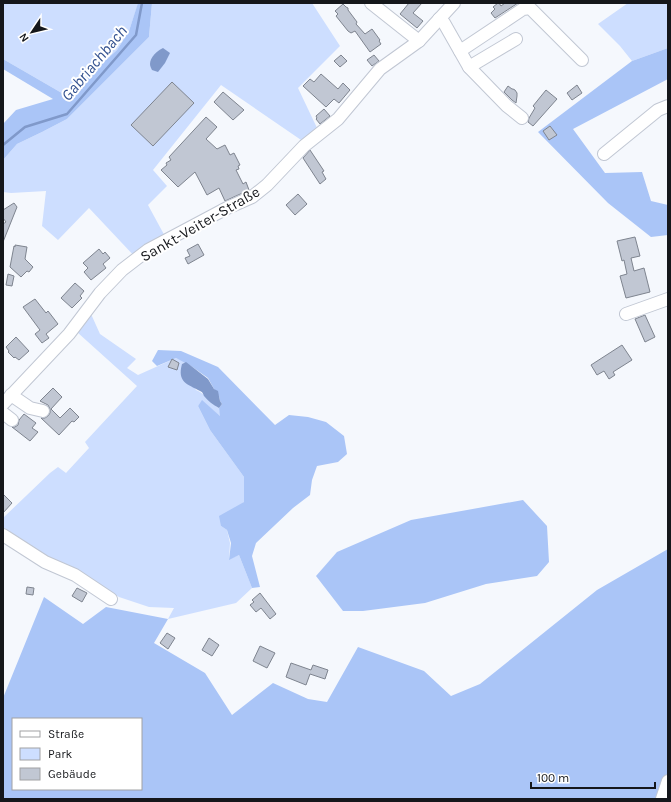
<svg xmlns="http://www.w3.org/2000/svg" width="671" height="802" viewBox="0 0 671 802" font-family="Karla,sans-serif">
	<style>
		.green { fill: #cddeff }
		.forest { fill: #aac5f7; fill-rule: evenodd }
		.water { fill: #8099ca }
		.lines { fill: none; stroke-linecap: round; stroke-linejoin: round }
		.stream { stroke: #8099ca; stroke-width: 2.5 }
		.building { fill: #c1c7d3; stroke: #7e848f }
		.minor-casing { stroke: #c1c7d3; stroke-width: 14 }
		.minor { stroke: #fff; stroke-width: 12 }
		.labels { text-anchor: middle; dominant-baseline: central; stroke-width: 4; stroke-linejoin: round; paint-order: stroke }
		.street-label { font-size: 15px; fill: #15171b; stroke: #fff }
		.water-label { font-size: 16px; font-style: italic; fill: #345290; stroke: #fff }
	</style>
	<rect width="100%" height="100%" fill="#f5f8fd"/>
	<g class="green">
		<polygon points="3,3 138,3 138,4 129,31 117,50 67,96 3,59"/>
		<polygon points="152,3 312,3 340,46 298,88 318,130 304,142 221,85 153,170 167,186 148,205 167,240 137,259 89,208 58,240 42,226 46,191 11,193 3,192 3,160 17,144 42,132 67,119 149,37"/>
		<polygon points="628,3 668,3 668,48 632,61 620,46 598,24"/>
		<path d="M91,314L100,334L136,359L127,368L138,375L176,358L186,362L182,364L196,390C205,393 210,403 219,408L221,417L202,401L198,406L210,430L244,477V502L221,526L227,530L230,543L229,559L239,555L252,588L236,603L168,619L174,608L149,607L119,597L87,576L47,556L3,527V518L50,473L58,467L66,473L89,448L85,442L137,386L77,332Z"/>
	</g>
	<g class="forest">
		<polygon points="138,3 152,3 149,37 67,119 42,132 17,144 3,160 3,124 16,110 53,99 3,69 3,59 67,96 117,50 129,31"/>
		<polygon points="668,48 668,79 573,129 605,173 642,172 651,201 668,205 668,235 651,237 608,203 538,132 632,61"/>
		<polygon points="158,350 181,351 218,367 275,425 289,415 308,417 326,422 344,436 347,454 338,462 317,466 312,480 310,495 293,508 256,543 252,556 260,587 252,588 239,555 229,560 231,543 227,530 221,526 219,516 244,502 244,477 210,430 198,406 202,400 220,416 219,408 222,404 220,401 219,396 214,389 208,378 191,366 176,358 157,366 152,361"/>
		<polygon points="523,500 547,526 549,562 537,576 486,584 425,603 363,611 343,611 316,576 337,552 411,520"/>
		<path d="M668,549V799H3V698L44,597L83,624L106,607L168,619L154,643L205,673L232,715L273,683L308,699L327,702L358,647L424,671L451,696L480,684L597,590ZM13,719H141V789H13Z"/>
	</g>
	<g class="water">
		<path d="M163,48L170,53L165,63L158,72L152,70C151,68 150,66 150,64C150,57 157,51 163,48Z"/>
		<path d="M186,362L208,379L214,389L218,391L220,401L222,404L219,408C213,405 208,401 204,396C203,394 203,392 200,391C187,384 177,382 182,364Z"/>
	</g>
	<g class="lines">
		<polyline class="stream" points="3,145 25,127 67,114 136,35 142,3"/>
	</g>
	<g class="building">
		<polygon points="409,3 422,3 413,13 423,21 417,28 400,14"/>
		<polygon points="498,3 499,3 501,6 505,3 518,3 495,18 491,13 495,9 493,7"/>
		<polygon points="343,4 346,7 348,8 348,10 357,22 356,24 365,34 372,29 380,40 379,41 381,44 370,52 355,31 351,33 348,31 336,16 338,14 335,11"/>
		<polygon points="341,55 347,61 340,67 334,61"/>
		<polygon points="374,55 379,61 372,66 367,60"/>
		<polygon points="321,74 338,89 343,83 350,90 339,103 334,99 326,107 303,86 310,79 314,82"/>
		<polygon points="172,82 194,103 153,146 131,125"/>
		<polygon points="577,85 582,93 572,100 567,93"/>
		<polygon points="508,86 512,89 513,89 515,90 517,93 517,96 516,103 512,100 504,92"/>
		<polygon points="546,90 557,99 533,126 528,122 529,118 535,108 533,106"/>
		<polygon points="223,92 244,110 233,120 214,102"/>
		<polygon points="324,109 330,116 320,124 316,119 317,118 316,116"/>
		<polygon points="206,117 217,127 206,139 217,149 225,145 230,155 234,153 240,165 238,166 239,169 236,170 243,184 246,182 249,190 225,201 219,188 207,195 195,172 178,187 161,170 167,165 166,163 171,160 169,157"/>
		<polygon points="550,126 557,135 549,140 543,131"/>
		<polygon points="310,150 324,171 322,172 326,179 320,184 303,158"/>
		<polygon points="298,194 307,204 295,215 286,205"/>
		<polygon points="14,203 17,207 3,242 3,224 6,222 3,218 3,210"/>
		<polygon points="635,237 640,256 631,258 634,271 644,268 650,292 626,298 620,276 627,274 624,260 622,261 617,241"/>
		<polygon points="198,244 204,255 188,264 185,258 190,256 187,250"/>
		<polygon points="15,245 27,247 25,259 33,267 29,272 27,271 21,277 10,267 14,246 15,247"/>
		<polygon points="99,249 103,254 105,252 110,258 103,264 106,268 91,280 84,272 88,268 83,263"/>
		<polygon points="8,274 14,276 12,286 6,285"/>
		<polygon points="75,283 84,291 80,296 82,298 72,308 61,298"/>
		<polygon points="35,299 46,313 48,311 58,324 46,334 49,338 42,343 35,334 40,330 23,307"/>
		<polygon points="645,315 655,337 645,342 635,319"/>
		<polygon points="16,337 29,351 19,360 15,357 14,358 8,352 9,351 6,347"/>
		<polygon points="622,345 632,360 613,372 615,375 609,379 604,371 597,375 591,365"/>
		<polygon points="172,359 179,363 177,370 168,367"/>
		<polygon points="53,388 62,397 51,409 60,418 70,408 79,417 74,422 72,421 59,435 41,418 45,418 48,416 50,413 50,409 48,405 40,401"/>
		<polygon points="24,414 36,423 32,428 38,432 30,441 12,427 15,427 18,425 19,420"/>
		<polygon points="3,494 12,503 3,513"/>
		<polygon points="27,587 34,588 33,595 26,594"/>
		<polygon points="77,588 87,593 82,602 72,596"/>
		<polygon points="260,593 276,614 270,619 261,608 256,612 250,605 254,602 252,600"/>
		<polygon points="167,633 175,638 168,649 160,643"/>
		<polygon points="209,638 219,645 212,656 202,650"/>
		<polygon points="260,646 275,653 267,668 253,661"/>
		<polygon points="291,663 311,670 313,665 328,670 325,679 310,674 306,685 286,677"/>
	</g>
	<g class="lines">
		<defs>
			<g id="minor">
				<polyline points="371,3 419,41"/>
				<polyline points="439,19 444,23 469,67 507,106 522,118"/>
				<polyline points="460,51 523,9 530,8 582,60"/>
				<polyline points="469,67 516,39"/>
				<polyline points="604,154 658,110 668,106"/>
				<polyline points="626,314 668,299"/>
				<polyline points="11,395 30,408 43,411"/>
				<polyline points="3,404 69,334 100,293 122,270 148,250 227,208 252,197 267,185 304,146 338,119 380,69 419,41 454,3"/>
				<polyline points="3,413 12,420"/>
				<polyline points="3,535 45,562 75,575 111,599"/>
				<polyline points="662,799 668,781"/>
			</g>
		</defs>
		<use href="#minor" class="minor-casing"/>
		<use href="#minor" class="minor"/>
	</g>
	<g class="labels">
		<g class="street-label">
			<text transform="translate(200 224) rotate(-30)">Sankt-Veiter-Straße</text>
		</g>
		<g class="water-label">
			<text transform="translate(94 63) rotate(-50)">Gabriachbach</text>
		</g>
	</g>
	<rect width="671" height="802" fill="none" stroke="#15171b" stroke-width="8"/>
	<rect x="12" y="718" width="130" height="72" fill="#ffffff" stroke="#a1a2a4"/>
	<rect x="20" y="731" width="20" height="6" fill="#ffffff" stroke="#a1a2a4"/>
	<text x="48" y="738" font-size="12" fill="#15171b">Straße</text>
	<rect x="20" y="748" width="20" height="12" fill="#cddeff" stroke="#a1a2a4"/>
	<text x="48" y="758" font-size="12" fill="#15171b">Park</text>
	<rect x="20" y="768" width="20" height="12" fill="#c1c7d3" stroke="#a1a2a4"/>
	<text x="48" y="778" font-size="12" fill="#15171b">Gebäude</text>
	<g transform="translate(32 32) rotate(235)" stroke="#ffffff" stroke-width="3" paint-order="stroke">
	<path d="M0-3L7 15L0 10L-7 15Z" fill="#15171b"/>
	<text y="-6" font-size="11" font-weight="bold" text-anchor="middle" fill="#15171b">N</text>
	</g>
	<path d="M531 782v6h124v-6" fill="none" stroke="#15171b" stroke-width="2"/>
	<text x="537" y="782" font-size="12" fill="#15171b" stroke="#ffffff" stroke-width="3" paint-order="stroke">100 m</text>
</svg>
